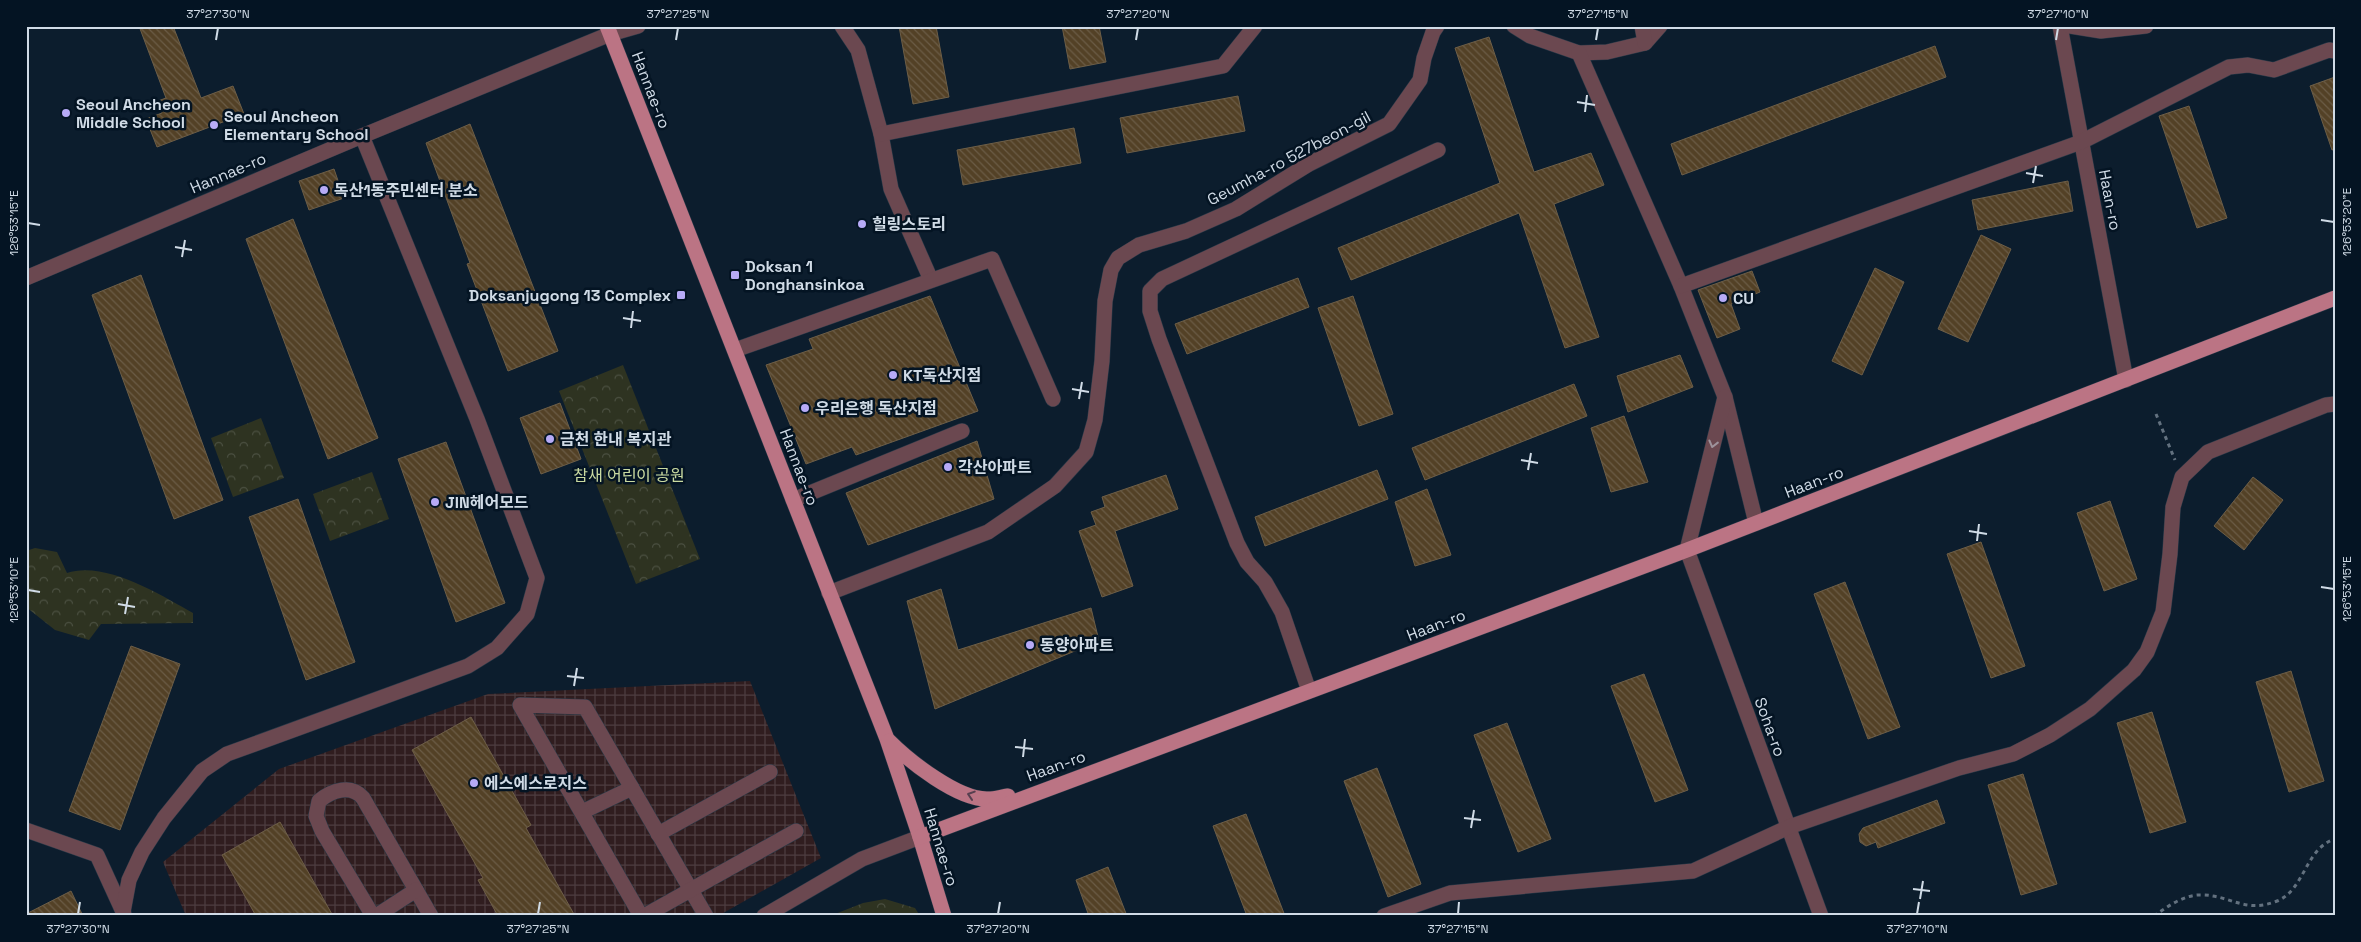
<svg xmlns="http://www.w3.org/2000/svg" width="2361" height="942" viewBox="0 0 2361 942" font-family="'Space Grotesk','Noto Sans KR',sans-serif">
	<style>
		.industrial { fill: url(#industrial-grid) }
		.forest { fill: url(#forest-crowns) }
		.building { fill: url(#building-back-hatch); stroke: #6d5e47 }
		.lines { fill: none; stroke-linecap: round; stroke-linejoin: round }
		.minor-casing { stroke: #273847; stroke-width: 16 }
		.major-casing { stroke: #273847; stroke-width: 16 }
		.path { stroke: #63717f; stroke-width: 3; stroke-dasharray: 4 4; stroke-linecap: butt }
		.minor { stroke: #6b4850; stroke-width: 15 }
		.major { stroke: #bb7484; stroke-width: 15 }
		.oneway { stroke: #9e929b }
		.oneway2 { stroke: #563f4f }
		.ticks { fill: none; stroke: #d0dbe6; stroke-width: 2 }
		.poi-dot { fill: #b7abf7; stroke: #041423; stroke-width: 2 }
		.labels { text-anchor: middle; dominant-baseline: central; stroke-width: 5; stroke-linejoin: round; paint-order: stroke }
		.street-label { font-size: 16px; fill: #d0dbe6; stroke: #041423 }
		.poi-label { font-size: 16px; font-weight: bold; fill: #d0dbe6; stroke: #041423; text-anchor: start }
		.park-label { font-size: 16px; fill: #cadaa1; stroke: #041423 }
		.neatline { fill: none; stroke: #d0dbe6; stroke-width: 2 }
		.ticks-label { font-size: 12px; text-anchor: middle; fill: #d0dbe6 }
	</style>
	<defs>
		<pattern id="industrial-grid" width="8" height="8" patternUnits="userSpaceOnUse" patternTransform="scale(1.25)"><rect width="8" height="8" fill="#301d1f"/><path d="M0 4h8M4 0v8" fill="none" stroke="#4d3d40"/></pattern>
		<pattern id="forest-crowns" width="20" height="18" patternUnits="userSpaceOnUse" patternTransform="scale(1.25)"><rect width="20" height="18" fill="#2e3321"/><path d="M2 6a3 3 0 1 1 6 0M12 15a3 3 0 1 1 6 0" fill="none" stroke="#4b5041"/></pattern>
		<pattern id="building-back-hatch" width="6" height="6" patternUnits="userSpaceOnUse" patternTransform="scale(1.25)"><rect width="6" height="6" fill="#534126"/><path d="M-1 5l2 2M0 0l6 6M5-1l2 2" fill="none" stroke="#6b5c46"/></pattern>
	</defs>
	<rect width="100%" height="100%" fill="#0c1d2d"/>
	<polygon class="industrial" points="750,681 821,858 718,916 186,916 163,862 279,769 488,694"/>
	<g class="forest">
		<polygon points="623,365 700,559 636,584 559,391"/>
		<polygon points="261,418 284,478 233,497 211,438"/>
		<polygon points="372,472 389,519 330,541 313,494"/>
		<path d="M35,548L57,552L67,573C105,560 161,595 193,613V623L101,624L89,640L55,630L26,607V551Z"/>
		<polygon points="885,899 915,908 920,916 830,916 863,903"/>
	</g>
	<g class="building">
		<polygon points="139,26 173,26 201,98 233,86 244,114 157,147 146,119 162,113 158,101 166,98"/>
		<polygon points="899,26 936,26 949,97 913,104"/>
		<polygon points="1062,26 1099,26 1106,62 1070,69"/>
		<polygon points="1489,37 1534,172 1591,153 1604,185 1554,204 1599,337 1565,348 1519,213 1351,280 1338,248 1500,183 1455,48"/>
		<polygon points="1935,46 1946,77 1682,175 1671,144"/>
		<polygon points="2335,77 2335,149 2332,150 2310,86"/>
		<polygon points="1238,96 1245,131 1127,153 1120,118"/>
		<polygon points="2189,106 2227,218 2197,228 2159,116"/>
		<polygon points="470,124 558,351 508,371 467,264 470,263 426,143"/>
		<polygon points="1074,128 1081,163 963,185 957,150"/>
		<polygon points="334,169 344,198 309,210 299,181"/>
		<polygon points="2068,181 2073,211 1978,230 1972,200"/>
		<polygon points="293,219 378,438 328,459 246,239"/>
		<polygon points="1981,235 2011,249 1968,342 1938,329"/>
		<polygon points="1875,268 1904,282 1862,375 1832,361"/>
		<polygon points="1752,271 1760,292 1731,304 1740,329 1717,338 1698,290"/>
		<polygon points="141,275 223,500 174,519 92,295"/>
		<polygon points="1298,278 1309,307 1187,354 1175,324"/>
		<polygon points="930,296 978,411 856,455 852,447 806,464 766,365 813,349 809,339"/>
		<polygon points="1353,296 1393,414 1359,426 1318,308"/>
		<polygon points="1680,355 1693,387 1628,412 1617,376"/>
		<polygon points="1574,384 1587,416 1425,480 1412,448"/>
		<polygon points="560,403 581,459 541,474 520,418"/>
		<polygon points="1624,416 1648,482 1611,492 1591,428"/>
		<polygon points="977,441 994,499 868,545 846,493"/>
		<polygon points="446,442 505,603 456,622 398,459"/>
		<polygon points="1377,470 1388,499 1265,546 1255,517"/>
		<polygon points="1166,475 1178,509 1115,531 1133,586 1102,597 1079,531 1096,525 1091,512 1105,507 1102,497"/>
		<polygon points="2253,477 2283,500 2244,550 2214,526"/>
		<polygon points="1427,489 1451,555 1415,566 1395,502"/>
		<polygon points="298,499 355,662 306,680 249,517"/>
		<polygon points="2110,501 2137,579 2104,591 2077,513"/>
		<polygon points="1981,542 2025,666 1991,678 1947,554"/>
		<polygon points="1845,582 1900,727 1868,739 1814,594"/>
		<polygon points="941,589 958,650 1091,608 1099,641 935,709 907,601"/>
		<polygon points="131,646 180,664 120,830 69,811"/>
		<polygon points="2291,671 2324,781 2289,792 2256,682"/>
		<polygon points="1644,674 1688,790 1655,802 1611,686"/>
		<polygon points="2152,712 2186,822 2150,833 2117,723"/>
		<polygon points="471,717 531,825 526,828 575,916 498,916 478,880 483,878 412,750"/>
		<polygon points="1507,723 1551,839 1518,852 1474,735"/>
		<polygon points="1377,768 1421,884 1388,897 1344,781"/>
		<polygon points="2023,774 2057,884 2021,895 1988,785"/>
		<polygon points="1937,800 1945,823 1878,848 1876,842 1866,846 1860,842 1859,834 1863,828"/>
		<polygon points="1246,814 1285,916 1247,916 1213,826"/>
		<polygon points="280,822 333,916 256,916 222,855"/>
		<polygon points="1108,867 1127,916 1089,916 1076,880"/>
		<polygon points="71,891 83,916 26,916 26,914"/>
	</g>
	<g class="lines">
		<defs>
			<g id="minor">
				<polyline points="842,26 858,50 881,134 891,189 931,280"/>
				<polyline points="1514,26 1530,36 1579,53 1607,52 1645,43 1660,26"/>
				<polyline points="1642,26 1645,43"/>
				<polyline points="2060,26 2126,380"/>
				<polyline points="2070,26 2101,31 2146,26"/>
				<polyline points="1579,53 1681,286 1725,397 1756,523"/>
				<polyline points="881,134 1223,66 1255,26"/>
				<polyline points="26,278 362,136 610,34 638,26"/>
				<polyline points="1681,286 2081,142 2229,67 2248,65 2274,70 2329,50 2335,51"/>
				<polyline points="735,350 992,259 1053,399"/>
				<polyline points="1725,397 1687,550 1821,916"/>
				<polyline points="793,500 962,431"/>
				<polyline points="829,593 988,532 1055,486 1086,452 1095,420 1102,361 1105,301 1111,270 1118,258 1139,245 1186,231 1236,209 1309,164 1389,124 1420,80 1424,58 1433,32 1437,26"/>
				<polyline points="1309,691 1282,612 1265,582 1247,562 1237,543 1159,339 1150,311 1150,291 1162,279 1438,150"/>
				<polyline points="582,812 632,788"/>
				<polyline points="26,830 97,855 124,914"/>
				<polyline points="658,834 770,772"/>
				<polyline points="123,912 129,880 142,852 164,818 202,771 227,754 468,666 497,648 527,614 537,578 477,419 362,136"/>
				<path d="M373,916L322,831L316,816L319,801C332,790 351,784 363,798L431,916"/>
				<polyline points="376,916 416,890"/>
				<polyline points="641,916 520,705 585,707 706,916"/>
				<polyline points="644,916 796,831"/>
				<polyline points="764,916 862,859 920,837"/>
				<polyline points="1384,916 1450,893 1693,871 1789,827 1959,768 2013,754 2050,735 2090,709 2134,670 2147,652 2163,612 2170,554 2173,507 2182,477 2208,452 2326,405 2335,404"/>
			</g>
			<g id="major">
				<polyline points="607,26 887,739 920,837 944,916"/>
				<path d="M889,741C909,761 958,800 988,799C995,799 1001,797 1008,796"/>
				<polyline points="920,837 1687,550 2335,298"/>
			</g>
		</defs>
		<use href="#minor" class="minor-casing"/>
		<use href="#major" class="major-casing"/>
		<g class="path">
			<polyline points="2156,414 2175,460"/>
			<path d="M2154,916C2168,906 2185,894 2202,895C2230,895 2245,914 2277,901C2305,890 2305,848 2335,839"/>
		</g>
		<use href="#minor" class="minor"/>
		<use href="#major" class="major"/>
	</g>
	<defs><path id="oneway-chevron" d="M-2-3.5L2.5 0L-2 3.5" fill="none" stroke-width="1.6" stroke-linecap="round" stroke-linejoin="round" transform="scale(1.25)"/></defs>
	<use class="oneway" href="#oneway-chevron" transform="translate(1713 444) rotate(104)"/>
	<use class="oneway2" href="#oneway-chevron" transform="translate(971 795) rotate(-162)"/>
	<path class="ticks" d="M216,40L218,28M676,40L678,28M1136,40L1138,28M1596,40L1598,28M2056,40L2058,28M1577,102L1595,105M1585,112L1587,95M2026,173L2043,176M2033,183L2036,166M2321,220L2334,222M28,223L40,225M175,247L192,250M182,257L185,240M623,318L641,321M631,328L633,311M1072,389L1089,392M1079,399L1082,382M1521,460L1538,463M1528,470L1531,453M1969,531L1987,534M1977,541L1979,524M2321,587L2334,589M28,590L40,592M118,604L135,607M125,614L128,597M567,676L584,678M574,686L577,668M1015,747L1033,749M1023,757L1025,739M1464,818L1481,820M1471,828L1474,810M1913,889L1930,891M1920,899L1923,881M78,914L80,902M538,914L540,902M998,914L1000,902M1458,914L1459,902M1917,914L1919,902"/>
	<g class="poi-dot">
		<circle cx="66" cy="113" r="5"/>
		<circle cx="214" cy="125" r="5"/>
		<circle cx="324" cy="190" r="5"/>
		<circle cx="862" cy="224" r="5"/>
		<rect x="730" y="270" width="10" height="10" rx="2.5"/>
		<rect x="676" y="290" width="10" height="10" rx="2.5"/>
		<circle cx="1723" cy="298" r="5"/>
		<circle cx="893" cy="375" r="5"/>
		<circle cx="805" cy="408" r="5"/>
		<circle cx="550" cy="439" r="5"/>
		<circle cx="948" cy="467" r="5"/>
		<circle cx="435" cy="502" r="5"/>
		<circle cx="1030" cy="645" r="5"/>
		<circle cx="474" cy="783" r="5"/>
	</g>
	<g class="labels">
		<g class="street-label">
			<text transform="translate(651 90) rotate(69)">Hannae-ro</text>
			<text transform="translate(1289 158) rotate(-28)">Geumha-ro 527beon-gil</text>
			<text transform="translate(228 173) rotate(-23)">Hannae-ro</text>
			<text transform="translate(2110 200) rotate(79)">Haan-ro</text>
			<text transform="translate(799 467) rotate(69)">Hannae-ro</text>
			<text transform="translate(1814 482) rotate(-21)">Haan-ro</text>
			<text transform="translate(1436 625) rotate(-21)">Haan-ro</text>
			<text transform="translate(1770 727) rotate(70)">Soha-ro</text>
			<text transform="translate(1056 766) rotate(-20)">Haan-ro</text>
			<text transform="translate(941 847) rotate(73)">Hannae-ro</text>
		</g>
		<g class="poi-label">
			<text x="76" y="104">Seoul Ancheon<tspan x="76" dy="18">Middle School</tspan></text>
			<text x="224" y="116">Seoul Ancheon<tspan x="224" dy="18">Elementary School</tspan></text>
			<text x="334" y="190">독산1동주민센터 분소</text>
			<text x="872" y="224">힐링스토리</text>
			<text x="745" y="266">Doksan 1<tspan x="745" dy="18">Donghansinkoa</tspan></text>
			<text x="671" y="295" text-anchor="end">Doksanjugong 13 Complex</text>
			<text x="1733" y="298">CU</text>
			<text x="903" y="375">KT독산지점</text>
			<text x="815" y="408">우리은행 독산지점</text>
			<text x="560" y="439">금천 한내 복지관</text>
			<text x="958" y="467">각산아파트</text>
			<text x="445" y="502">JIN헤어모드</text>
			<text x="1040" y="645">동양아파트</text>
			<text x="484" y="783">에스에스로지스</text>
		</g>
		<g class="park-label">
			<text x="629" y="475">참새 어린이 공원</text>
		</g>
	</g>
	<rect width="2361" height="942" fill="none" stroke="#041423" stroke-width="55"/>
	<rect x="28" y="28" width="2306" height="886" class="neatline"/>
	<g class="ticks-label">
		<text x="218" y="18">37°27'30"N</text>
		<text x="678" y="18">37°27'25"N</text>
		<text x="1138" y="18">37°27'20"N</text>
		<text x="1598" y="18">37°27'15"N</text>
		<text x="2058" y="18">37°27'10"N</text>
		<text transform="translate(2347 222) rotate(-90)" y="4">126°53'20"E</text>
		<text transform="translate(14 223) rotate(-90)" y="4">126°53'15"E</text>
		<text transform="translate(2347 589) rotate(-90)" y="4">126°53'15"E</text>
		<text transform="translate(14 590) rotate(-90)" y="4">126°53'10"E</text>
		<text x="78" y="933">37°27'30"N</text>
		<text x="538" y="933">37°27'25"N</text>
		<text x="998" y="933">37°27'20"N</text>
		<text x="1458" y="933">37°27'15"N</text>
		<text x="1917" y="933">37°27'10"N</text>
	</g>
</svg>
